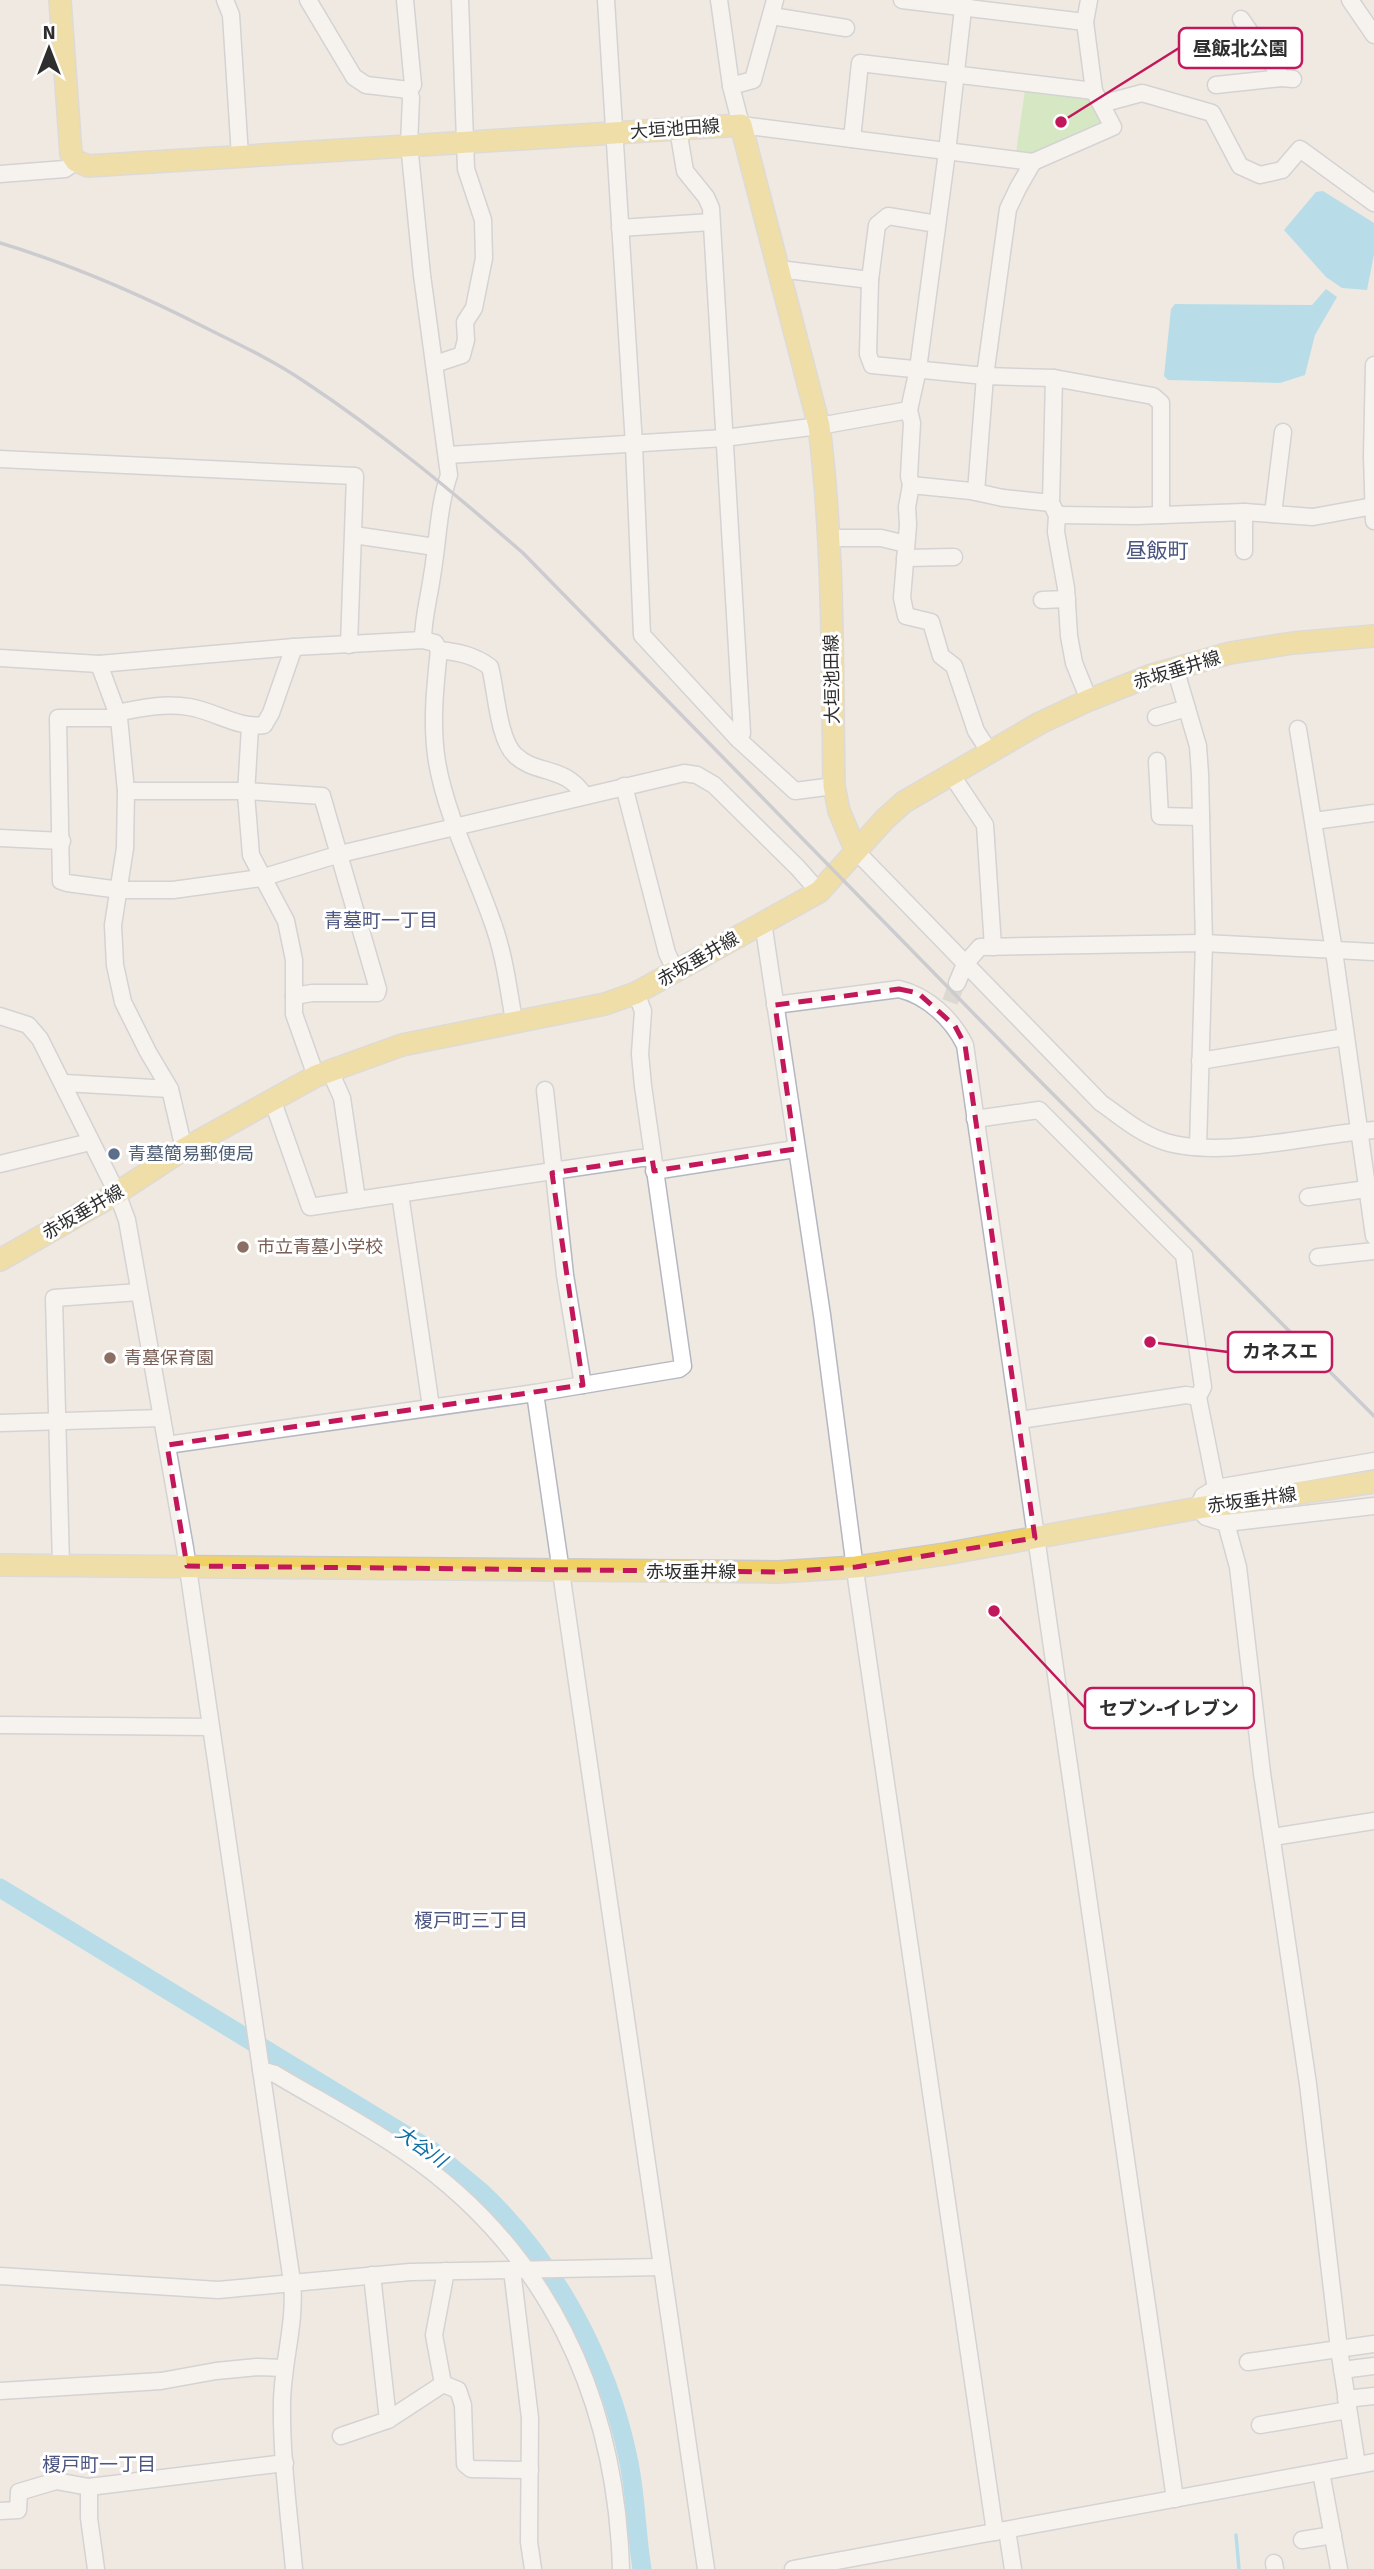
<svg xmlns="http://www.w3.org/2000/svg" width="1374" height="2569" viewBox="0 0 1374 2569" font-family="Signika,'Noto Sans JP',sans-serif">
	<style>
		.green { fill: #b6e59e }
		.water { fill: #75cff0 }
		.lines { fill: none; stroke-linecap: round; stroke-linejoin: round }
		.stream { stroke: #75cff0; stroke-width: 3.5 }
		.river { stroke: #75cff0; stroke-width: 19 }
		.minor-tunnel { stroke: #c8c4bd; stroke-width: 16; stroke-dasharray: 16 8; stroke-linecap: butt }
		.minor-casing { stroke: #b4b7c1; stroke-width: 19 }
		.major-casing { stroke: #c9c9c9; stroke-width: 24 }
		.minor { stroke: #fff; stroke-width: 16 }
		.major { stroke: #f2d163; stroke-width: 21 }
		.rail { stroke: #a3a6b8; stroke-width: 3.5 }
		.marked { fill: none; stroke: #c2185b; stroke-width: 5; stroke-dasharray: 14 9; stroke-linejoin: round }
		.service-dot { fill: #5c6f8a; stroke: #fff; stroke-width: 2.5 }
		.education-dot { fill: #8d6e63; stroke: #fff; stroke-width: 2.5 }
		.labels { text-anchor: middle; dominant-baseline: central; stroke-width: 6; stroke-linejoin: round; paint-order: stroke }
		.street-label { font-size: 18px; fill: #2e2e2e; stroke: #fff }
		.service-label { font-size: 18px; fill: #4e5e75; stroke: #fff; text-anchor: start }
		.education-label { font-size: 18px; fill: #785e54; stroke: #fff; text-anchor: start }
		.neighbourhood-label { font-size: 19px; fill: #4d5680; stroke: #fff }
		.water-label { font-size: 19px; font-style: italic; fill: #0d6fa3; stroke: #fff }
		.quarter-label { font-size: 21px; fill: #4d5680; stroke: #fff }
		.leader { fill: none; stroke: #c2185b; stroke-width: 2.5 }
		.callout-dot { fill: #c2185b; stroke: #fff; stroke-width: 2.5 }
		.callout { fill: #fff; stroke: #c2185b; stroke-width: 2.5 }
		.callout-label { font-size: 19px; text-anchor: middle; font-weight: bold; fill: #2e2e2e }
	</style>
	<rect width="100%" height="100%" fill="#efe9e1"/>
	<polygon class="green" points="1025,90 1090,98 1103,119 1102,124 1038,156 1016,153"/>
	<g class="water">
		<polygon points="1323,191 1374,223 1374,254 1367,290 1342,288 1326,277 1284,230 1316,192"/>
		<polygon points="1326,289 1337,297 1315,335 1305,375 1280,383 1168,380 1164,376 1171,309 1175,304 1312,305"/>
	</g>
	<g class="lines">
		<polyline class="stream" points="1236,2535 1239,2569"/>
		<path class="river" d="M0,1888L432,2151C448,2165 465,2178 481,2192C554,2260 608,2361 628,2458C636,2494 636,2532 642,2569"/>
		<polyline class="minor-tunnel" points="950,1002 957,983"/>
		<defs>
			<g id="minor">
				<polyline points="225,0 231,15 240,156"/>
				<polyline points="308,0 354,77 366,85 409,90"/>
				<path d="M405,0L413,85L409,90L411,98L409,144L422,275L449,475C438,508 438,542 432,576C429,598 423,618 423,640"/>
				<polyline points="606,0 634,445 642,635 738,739 795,791 834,786"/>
				<polyline points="719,0 731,86 741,125 1033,162 1113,127 1094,91 1085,22 1089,0"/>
				<polyline points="902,0 1085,22"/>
				<polyline points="964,0 947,152 918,369 909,410 912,423 909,476 911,485 907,507 908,525 902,598 906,616 931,622 941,656 954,666 976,731 989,751"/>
				<polyline points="1350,0 1374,35"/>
				<polyline points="772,16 846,28"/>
				<polyline points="1241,19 1282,78 1293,79"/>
				<polyline points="1216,85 1282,78"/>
				<polyline points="731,86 753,80 775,0"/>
				<polyline points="1101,104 1142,93 1212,113 1240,166 1260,175 1282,170 1300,149 1374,203"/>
				<polyline points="678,129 685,171 706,197 711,208 742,733 738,739"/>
				<polyline points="852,139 860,63 1094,91"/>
				<polyline points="0,174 65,169 76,161"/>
				<polyline points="937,224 888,216 877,225 870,280 868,354 872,365 985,376 1008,209 1018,188 1033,162"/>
				<polyline points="620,228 711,222"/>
				<polyline points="779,269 870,280"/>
				<polyline points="435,364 462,355 466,340 465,322 474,308 484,258 483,220 466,169 460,0"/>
				<polyline points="1374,365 1372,456 1374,521"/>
				<polyline points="448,455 724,438 819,426 909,410"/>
				<polyline points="0,459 355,476 349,645"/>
				<polyline points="911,485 971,491 1003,498 1051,503 1057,515 1056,532 1066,588 1069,636 1074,663 1089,700"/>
				<polyline points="976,492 985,376 1054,378 1153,396 1161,403 1161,515"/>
				<polyline points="1051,503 1054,378"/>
				<polyline points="1244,512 1244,551"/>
				<polyline points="1273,514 1283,432"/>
				<polyline points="1057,515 1136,516 1244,512 1313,517 1373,506"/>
				<polyline points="354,535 435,547"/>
				<polyline points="829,538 881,538 906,544"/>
				<polyline points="905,558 954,557"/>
				<polyline points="1042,600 1067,599"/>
				<path d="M439,650C435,687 431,725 437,762C446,815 473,867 491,918C504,952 508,986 514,1021"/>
				<path d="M0,658L99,664L294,647L423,640L435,643L439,650C458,652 474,655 490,667C496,689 498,739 515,755C535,775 565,765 584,795"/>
				<polyline points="99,664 119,718 126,791 125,848 113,925 115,965 123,1002 148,1052 170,1089 184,1149"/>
				<polyline points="1175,668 1198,746 1200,774 1204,943 1198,1147"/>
				<path d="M117,713C140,708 165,703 189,707C215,711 238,729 264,725L271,713L294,647"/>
				<polyline points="1156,717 1187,708"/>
				<polyline points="119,718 58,718 61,881 67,883 120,890 173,890 261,878 340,854 684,773 697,775 714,785 798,868 819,892"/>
				<polyline points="250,727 246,794 251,855 286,921 294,960 294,1014 316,1076"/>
				<polyline points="1298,729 1334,951 1374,1236"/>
				<polyline points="1157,761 1160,816 1201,817"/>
				<polyline points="951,774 985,825 993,947"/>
				<polyline points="624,786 667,953 676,972"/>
				<polyline points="126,791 246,791 322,796 378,989 377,993 312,993 294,996"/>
				<polyline points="1314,821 1374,813"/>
				<polyline points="0,838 62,841"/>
				<path d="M856,851L1101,1103C1120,1116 1138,1132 1160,1140C1215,1161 1314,1134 1374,1130"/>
				<polyline points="763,922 822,1315 857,1584 995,2532"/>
				<polyline points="957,983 965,964 980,947 1204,943 1374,952"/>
				<path d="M775,1005L899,989C928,996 952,1019 965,1045L1175,2499"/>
				<path d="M0,1016L28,1025L40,1039L117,1193L127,1220L185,1548L292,2282C296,2323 283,2360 282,2401C281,2457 289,2513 294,2569"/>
				<polyline points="1200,1061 1345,1037"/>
				<polyline points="330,1071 342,1098 357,1200 641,1158 652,1158"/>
				<polyline points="64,1083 170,1089"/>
				<polyline points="545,1090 565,1275 583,1385"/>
				<polyline points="272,1099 310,1207 357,1200"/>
				<polyline points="975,1119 1039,1110 1184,1255 1203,1387 1198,1397 1216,1488"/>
				<polyline points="0,1164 90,1142"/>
				<polyline points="654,1171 795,1149"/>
				<polyline points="400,1194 431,1407"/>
				<polyline points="1308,1197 1367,1189"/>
				<polyline points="1318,1257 1374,1251"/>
				<polyline points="535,1393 706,2569"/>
				<polyline points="1020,1420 1186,1395 1198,1397"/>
				<polyline points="0,1423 162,1418"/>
				<polyline points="167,1445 535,1393 679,1369 683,1366 643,1086 640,1054 643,1011 636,993"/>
				<polyline points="1374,1461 1216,1488 1203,1496 1198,1508 1206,1517 1226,1523 1374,1506"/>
				<polyline points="1226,1523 1238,1567 1262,1773 1308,2084 1339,2349 1357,2465"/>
				<polyline points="61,1565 54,1298 139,1292"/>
				<polyline points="0,1725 211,1727"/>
				<polyline points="1273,1837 1374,1821"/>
				<path d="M261,2070L275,2074C317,2099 361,2122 402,2150C547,2248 616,2397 621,2569"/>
				<polyline points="512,2270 530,2418 529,2542 533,2569"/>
				<polyline points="0,2276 218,2290 410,2272 661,2267"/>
				<polyline points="1248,2362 1374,2344"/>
				<polyline points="1342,2370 1374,2366"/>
				<polyline points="443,2384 458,2390 463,2405 465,2464 471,2469 530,2470"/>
				<polyline points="0,2391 161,2381 216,2371 257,2367 284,2368"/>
				<polyline points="1346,2399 1374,2396"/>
				<polyline points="388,2420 443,2384 434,2335 446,2271"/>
				<polyline points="1260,2425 1348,2410"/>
				<polyline points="341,2436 388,2420 372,2275"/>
				<polyline points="1321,2472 1339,2569"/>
				<polyline points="89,2487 89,2518 96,2569"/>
				<polyline points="0,2511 18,2510 19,2492 56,2481 89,2487 285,2463"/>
				<polyline points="1007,2530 1013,2569"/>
				<polyline points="1302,2540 1333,2535"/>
				<polyline points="1274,2563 1275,2569"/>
				<polyline points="793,2569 1374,2462"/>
			</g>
			<g id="major">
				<path d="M60,0L71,154L76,161L88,166L741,125L819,426C834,545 832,666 834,786L839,811L856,851"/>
				<polyline points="0,1260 117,1193 184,1149 316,1076 402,1045 605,1004 636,993 819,892 885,819 904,802 1040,723 1089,700 1152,675 1230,653 1293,643 1374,636"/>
				<polyline points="0,1565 778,1572 856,1567 945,1554 1198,1508 1374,1482"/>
			</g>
		</defs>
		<use href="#minor" class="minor-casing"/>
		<use href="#major" class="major-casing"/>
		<use href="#minor" class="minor"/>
		<use href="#major" class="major"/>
		<path class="rail" d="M0,243C70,264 137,293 202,326C236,343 273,360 305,382C382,433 453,492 523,553L1026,1067L1374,1416"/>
	</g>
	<path d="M0 0H1374V2569H0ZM899,989L918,993L955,1026L965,1045L1035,1538L856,1567L778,1572L187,1566L167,1445L583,1385L552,1173L652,1158L654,1171L795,1149L775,1005Z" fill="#efe9e1" fill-opacity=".55" fill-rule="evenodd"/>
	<path class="marked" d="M899,989L918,993L955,1026L965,1045L1035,1538L856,1567L778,1572L187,1566L167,1445L583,1385L552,1173L652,1158L654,1171L795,1149L775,1005Z"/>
	<circle class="service-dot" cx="114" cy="1154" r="7"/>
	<g class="education-dot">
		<circle cx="243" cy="1247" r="7"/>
		<circle cx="110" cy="1358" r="7"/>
	</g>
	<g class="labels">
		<g class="street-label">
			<text transform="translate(675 129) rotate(-4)">大垣池田線</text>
			<text transform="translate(1177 670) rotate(-17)">赤坂垂井線</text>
			<text transform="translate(832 679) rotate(-91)">大垣池田線</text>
			<text transform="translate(698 959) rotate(-30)">赤坂垂井線</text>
			<text transform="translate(83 1212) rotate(-30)">赤坂垂井線</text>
			<text transform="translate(1252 1500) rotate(-8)">赤坂垂井線</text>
			<text x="691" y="1572">赤坂垂井線</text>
		</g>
		<g class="service-label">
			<text x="128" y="1154">青墓簡易郵便局</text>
		</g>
		<g class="education-label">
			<text x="257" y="1247">市立青墓小学校</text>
			<text x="124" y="1358">青墓保育園</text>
		</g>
		<g class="neighbourhood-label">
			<text x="381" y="921">青墓町一丁目</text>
			<text x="471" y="1921">榎戸町三丁目</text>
			<text x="99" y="2465">榎戸町一丁目</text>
		</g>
		<g class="water-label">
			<text transform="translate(421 2147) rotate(35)">大谷川</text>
		</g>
		<g class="quarter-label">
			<text x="1157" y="551">昼飯町</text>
		</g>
	</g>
	<path class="leader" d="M1061 122L1179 48M1150 1342L1228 1352M994 1611L1085 1708"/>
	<g class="callout-dot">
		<circle cx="1061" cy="122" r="7"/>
		<circle cx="1150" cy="1342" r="7"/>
		<circle cx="994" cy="1611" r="7"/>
	</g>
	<g class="callout">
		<rect x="1179" y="28" width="123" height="40" rx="7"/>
		<rect x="1228" y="1332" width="104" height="40" rx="7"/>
		<rect x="1085" y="1688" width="169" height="40" rx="7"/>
	</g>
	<g class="callout-label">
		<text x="1240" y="55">昼飯北公園</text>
		<text x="1280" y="1358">カネスエ</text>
		<text x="1169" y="1715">セブン-イレブン</text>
	</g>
	<g transform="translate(49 49)" stroke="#ffffff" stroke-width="5" paint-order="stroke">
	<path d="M0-5L12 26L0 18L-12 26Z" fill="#2e2e2e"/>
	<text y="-10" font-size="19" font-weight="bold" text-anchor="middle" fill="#2e2e2e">N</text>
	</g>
</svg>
